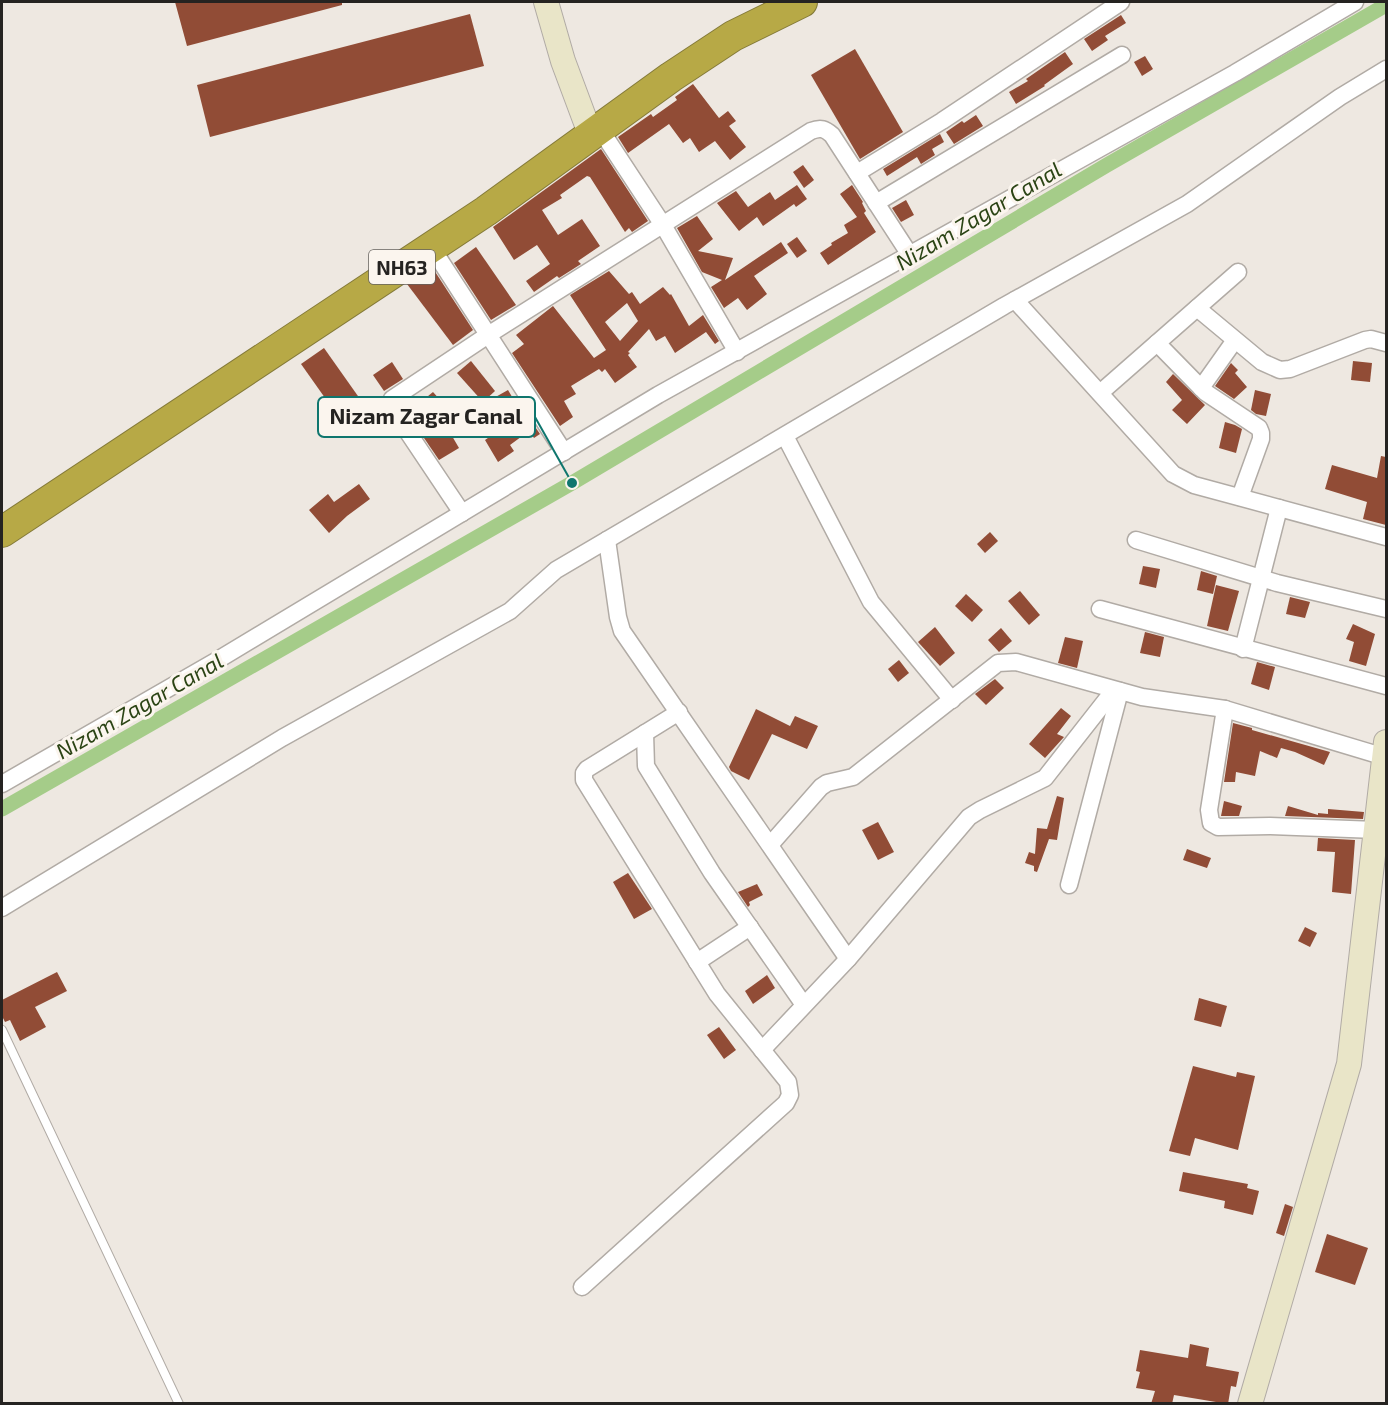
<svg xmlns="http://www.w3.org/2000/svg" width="1388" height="1405" viewBox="0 0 1388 1405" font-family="'Exo 2',sans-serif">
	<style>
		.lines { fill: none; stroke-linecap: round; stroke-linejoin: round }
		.canal { stroke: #a5cc89; stroke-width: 15 }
		.building { fill: #914c36; fill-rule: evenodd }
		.lane-casing { stroke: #b1aba5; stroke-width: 10 }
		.street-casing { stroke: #b1aba5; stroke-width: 19 }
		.secondary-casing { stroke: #b1aba5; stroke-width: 26 }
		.highway-casing { stroke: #847a39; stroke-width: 32 }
		.lane { stroke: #fff; stroke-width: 8 }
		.street { stroke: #fff; stroke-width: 16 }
		.secondary { stroke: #e9e5c8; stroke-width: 24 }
		.highway { stroke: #b7a946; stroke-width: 30 }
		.labels { text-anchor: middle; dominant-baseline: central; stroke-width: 6; stroke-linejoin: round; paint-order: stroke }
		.shield { fill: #fbf5ee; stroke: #65625e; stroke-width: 1.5 }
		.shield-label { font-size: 20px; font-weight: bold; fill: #252321 }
		.water-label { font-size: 22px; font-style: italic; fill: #2b4415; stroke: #fbf5ee }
		.leader { fill: none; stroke: #0f766e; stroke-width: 2 }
		.callout-dot { fill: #0f766e; stroke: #fbf5ee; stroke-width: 2 }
		.callout { fill: #fbf5ee; stroke: #0f766e; stroke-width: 2 }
		.callout-label { font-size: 22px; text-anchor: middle; font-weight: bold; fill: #252321 }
	</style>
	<rect width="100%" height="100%" fill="#eee8e1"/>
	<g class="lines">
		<polyline class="canal" points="2,809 572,483 1107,165 1386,5"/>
	</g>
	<g class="building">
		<polygon points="175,2 342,2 342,5 187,46"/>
		<polygon points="470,14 484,66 210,137 197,85"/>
		<polygon points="1121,15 1126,23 1105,36 1108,40 1092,51 1084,39"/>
		<polygon points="855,49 903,132 860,159 811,75"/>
		<polygon points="1065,52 1073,64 1044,85 1045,86 1016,104 1009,92 1028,81 1026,79"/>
		<polygon points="1145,56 1153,69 1142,76 1134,62"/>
		<polygon points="693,84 719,118 728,111 736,121 729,126 746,147 730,160 715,141 699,152 690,138 683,143 669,124 628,153 618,137 651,114 653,117 677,100 675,97"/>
		<polygon points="976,115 983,126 954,144 946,132 962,121 964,123"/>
		<polygon points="940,134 944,142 932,149 935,155 921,164 917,157 887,176 883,169"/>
		<polygon points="601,149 648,221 632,232 629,228 625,232 590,177 587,176 560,195 562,198 542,210 558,235 582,219 600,246 578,261 581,264 559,278 557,276 534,292 526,281 550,264 537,245 514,260 493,227"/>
		<polygon points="803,165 814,180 804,188 793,172"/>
		<polygon points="797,185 807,199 796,207 794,204 763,226 757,217 739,231 717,203 736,191 748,207 770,192 775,200"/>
		<polygon points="852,185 863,202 862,203 866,211 864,213 876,232 828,265 820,253 832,245 831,243 848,233 844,225 857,217 840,194"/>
		<polygon points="906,200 914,215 901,222 892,208"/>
		<polygon points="697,216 713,239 698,251 733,258 725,280 781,242 788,253 754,276 767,294 747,310 738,298 724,308 711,287 722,280 702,272 677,228"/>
		<polygon points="797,237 807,251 797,258 787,244"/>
		<polygon points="476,247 516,305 491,320 454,263"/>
		<polygon points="432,267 473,330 453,345 407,284"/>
		<path d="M609,271L629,294L632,292L640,304L663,287L670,295L671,294L689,326L703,315L719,341L715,344L706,332L675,353L665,336L656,341L649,329L628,352L630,353L628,355L637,367L615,383L605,369L602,372L599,369L571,386L576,394L564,401L573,417L560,426L512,353L524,344L516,335L553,306L594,358L606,350L570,295ZM627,303L638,321L620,341L605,322Z"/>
		<polygon points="324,348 365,406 342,422 301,364"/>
		<polygon points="471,361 495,391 483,402 457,373"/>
		<polygon points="1353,361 1372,363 1370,382 1351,380"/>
		<polygon points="392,362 403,379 384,391 373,375"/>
		<polygon points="1231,363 1238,370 1235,373 1247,387 1234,399 1215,386"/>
		<polygon points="1173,374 1205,405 1187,424 1172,410 1182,400 1166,382"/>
		<polygon points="508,390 524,417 527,415 540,434 534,438 529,431 510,445 514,451 498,462 485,440 507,425 492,399"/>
		<polygon points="1255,390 1271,394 1266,416 1256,414 1251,410"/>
		<polygon points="433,392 450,411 440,420 422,401"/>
		<polygon points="1225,422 1235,425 1242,429 1236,453 1219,448"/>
		<polygon points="445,424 459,448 439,460 424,438"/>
		<polygon points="1381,456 1386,457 1386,525 1363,519 1367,502 1325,489 1332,465 1377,478"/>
		<polygon points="359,484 370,499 347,516 329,533 309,510 328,494 334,502"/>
		<polygon points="990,532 998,541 985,553 977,544"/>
		<polygon points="1143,566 1160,569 1156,588 1139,584"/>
		<polygon points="1201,571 1217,576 1213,594 1197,590"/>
		<polygon points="1216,585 1239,591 1228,631 1207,626"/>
		<polygon points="1020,591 1040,615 1029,625 1008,601"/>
		<polygon points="966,594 983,610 972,622 955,606"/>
		<polygon points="1290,597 1310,602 1305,618 1286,614"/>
		<polygon points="1353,624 1375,634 1366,666 1349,661 1354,642 1346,639"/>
		<polygon points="935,627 955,653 940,666 918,642"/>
		<polygon points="1001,628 1012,641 999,652 988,640"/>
		<polygon points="1145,632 1164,637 1160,657 1140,653"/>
		<polygon points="1065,637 1083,641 1077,668 1058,663"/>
		<polygon points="899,660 909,673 898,682 888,669"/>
		<polygon points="1257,662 1275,667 1269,690 1251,684"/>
		<polygon points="995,679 1004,688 986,705 975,694"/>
		<polygon points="1061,708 1071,716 1057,734 1064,737 1045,758 1029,744"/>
		<polygon points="756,709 790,726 795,716 818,726 807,749 772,734 749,780 731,771 729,767"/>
		<polygon points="1233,723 1252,728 1252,730 1330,752 1324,765 1295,752 1281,748 1277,758 1260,751 1255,776 1236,772 1235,782 1224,782"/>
		<polygon points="1057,796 1064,798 1057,840 1049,839 1037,872 1034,871 1034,866 1025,863 1029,852 1035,854 1037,828 1047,829"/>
		<polygon points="1224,801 1242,806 1239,816 1221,816"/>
		<polygon points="1288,806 1318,815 1318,813 1328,814 1328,809 1364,812 1363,819 1285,816"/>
		<polygon points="878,822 894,852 878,860 862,830"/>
		<polygon points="1318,838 1355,840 1351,894 1332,892 1335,852 1317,851"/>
		<polygon points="1187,849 1211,858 1207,868 1183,860"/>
		<polygon points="628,873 652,909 634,919 613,882"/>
		<polygon points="757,884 763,895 749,902 750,905 748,907 738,892"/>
		<polygon points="1305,927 1317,933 1310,947 1298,941"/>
		<polygon points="57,972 67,991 35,1007 46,1027 20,1041 10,1020 5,1022 2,1016 2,1000"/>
		<polygon points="767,975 775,988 753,1004 745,991"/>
		<polygon points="1199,998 1227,1006 1221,1027 1194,1020"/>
		<polygon points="719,1027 736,1050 724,1059 707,1035"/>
		<polygon points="1193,1066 1236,1077 1237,1072 1255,1076 1238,1150 1195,1138 1190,1156 1169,1151"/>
		<polygon points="1183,1172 1248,1184 1247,1188 1259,1191 1253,1215 1224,1208 1225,1201 1179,1191"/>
		<polygon points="1285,1204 1293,1207 1284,1236 1276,1233"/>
		<polygon points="1327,1234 1368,1248 1355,1285 1315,1272"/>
		<polygon points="1190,1344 1209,1348 1206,1366 1239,1372 1236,1387 1231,1386 1228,1404 1174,1395 1172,1404 1151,1404 1155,1391 1136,1388 1140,1372 1136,1371 1140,1350 1188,1358"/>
	</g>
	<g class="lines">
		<defs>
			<polyline id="lane" points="2,1030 179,1404"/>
			<g id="street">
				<polyline points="600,129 663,225 737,352"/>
				<polyline points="857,173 942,121 1121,2"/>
				<polyline points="876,203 1122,55"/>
				<polyline points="432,248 564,452"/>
				<polyline points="1015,300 1173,474 1194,485 1386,537"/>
				<polyline points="1197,308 1262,362 1280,370 1290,369 1365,340 1371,339 1386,343"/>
				<polyline points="1157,343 1205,392 1259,428 1261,433 1261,439 1240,497"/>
				<polyline points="1201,388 1235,340"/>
				<polyline points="1100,393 1238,272"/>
				<polyline points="785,436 871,602 952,700"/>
				<path d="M462,513L391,407L392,399L488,335L811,131C821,127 825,129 832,135L910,255"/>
				<polyline points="607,540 618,617 622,631 848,959"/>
				<polyline points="1136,540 1277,583 1386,609"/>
				<polyline points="1100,609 1386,686"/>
				<polyline points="1243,649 1279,508"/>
				<polyline points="1225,709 1209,810 1211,823 1218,827 1270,826 1376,830"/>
				<polyline points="645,733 646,766 712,873 804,1005"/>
				<polyline points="2,784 216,661 658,395 1235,73 1355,2"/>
				<polyline points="770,845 821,787 827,783 853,777 998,663 1016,662 1142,697 1225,709 1385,757"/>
				<polyline points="1069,885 1120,691"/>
				<polyline points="2,908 282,738 510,611 556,570 1004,306 1187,204 1340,97 1386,69"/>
				<polyline points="697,962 750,927"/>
				<polyline points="762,1050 848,959 969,817 980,810 1045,778 1114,690"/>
				<polyline points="582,1287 786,1103 790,1095 788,1082 717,994 584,780 584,773 587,769 679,712"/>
			</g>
			<g id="secondary">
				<polyline points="546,2 563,61 591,136"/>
				<polyline points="1250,1404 1349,1064 1386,742"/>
			</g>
			<polyline id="highway" points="2,532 486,211 671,77 733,36 802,2"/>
		</defs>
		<use href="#lane" class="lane-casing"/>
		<use href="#street" class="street-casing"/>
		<use href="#secondary" class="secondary-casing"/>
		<use href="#highway" class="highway-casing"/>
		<use href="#lane" class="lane"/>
		<use href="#street" class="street"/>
		<use href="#secondary" class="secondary"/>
		<use href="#highway" class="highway"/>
	</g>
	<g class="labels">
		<rect class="shield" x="369" y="250" width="66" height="34" rx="4.5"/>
		<g class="shield-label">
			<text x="402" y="267">NH63</text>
		</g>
		<g class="water-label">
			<text transform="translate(978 215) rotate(-31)">Nizam Zagar Canal</text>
			<text transform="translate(139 705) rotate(-30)">Nizam Zagar Canal</text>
		</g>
	</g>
	<path class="leader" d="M572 483L535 417"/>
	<circle class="callout-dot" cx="572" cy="483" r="6"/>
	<rect class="callout" x="318" y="397" width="217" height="40" rx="6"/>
	<g class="callout-label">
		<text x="426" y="424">Nizam Zagar Canal</text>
	</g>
	<rect width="1388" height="1405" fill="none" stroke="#252321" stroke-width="6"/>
</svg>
